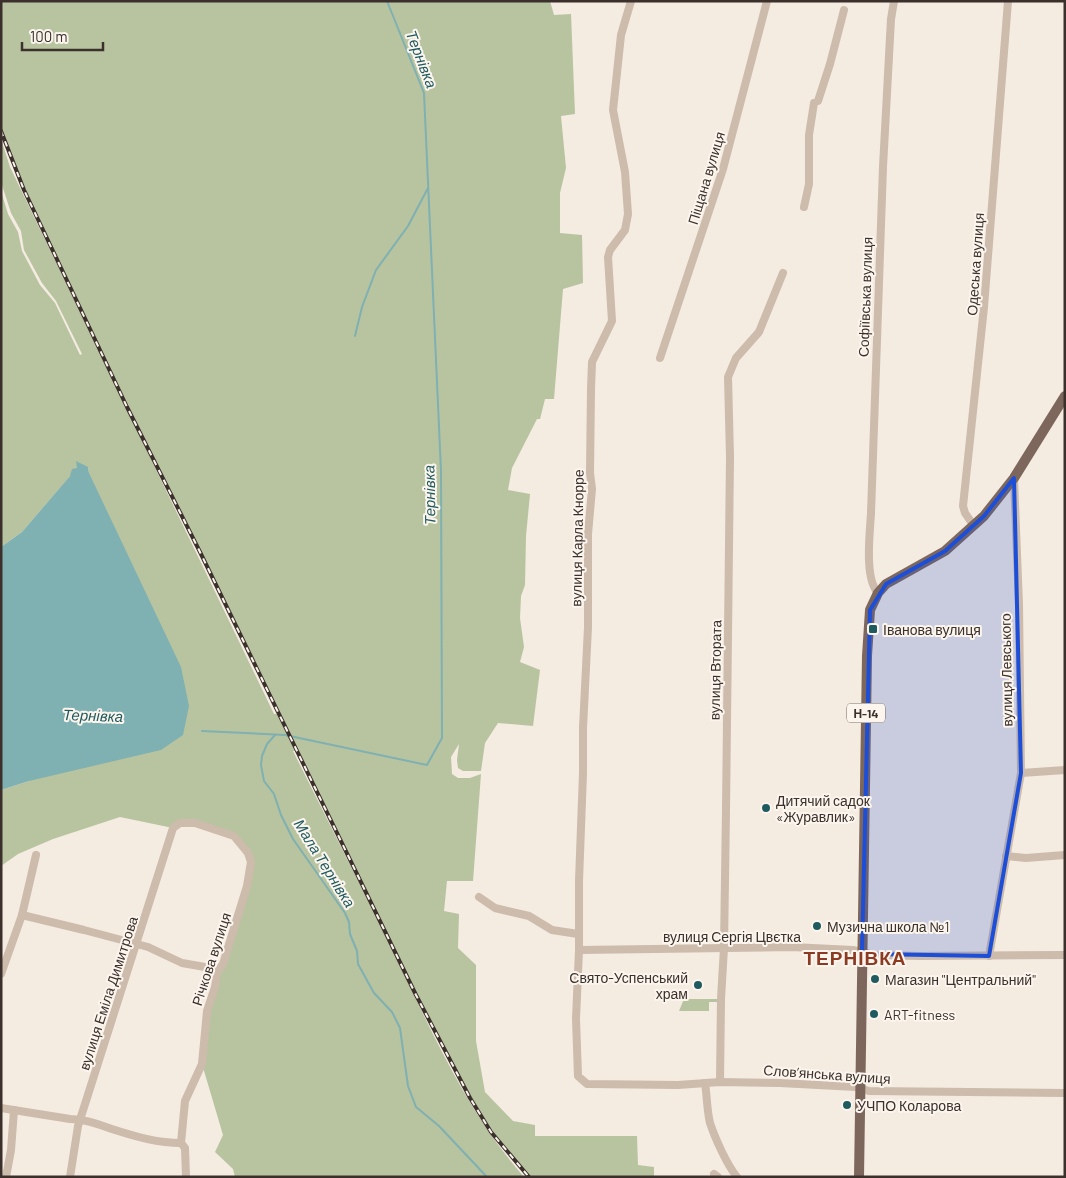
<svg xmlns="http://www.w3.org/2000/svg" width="1066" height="1178" viewBox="0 0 1066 1178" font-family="Barlow,sans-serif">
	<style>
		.green { fill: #b8c4a0 }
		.water { fill: #7fb0b2 }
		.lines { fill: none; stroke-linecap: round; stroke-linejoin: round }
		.stream { stroke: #7fb0b2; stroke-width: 2 }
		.minor { stroke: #cdbbac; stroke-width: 8 }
		.major { stroke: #7d675c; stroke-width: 10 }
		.rail-casing { stroke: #3b302b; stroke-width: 4 }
		.rail { stroke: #fbf5ee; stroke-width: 2; stroke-dasharray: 5.5; stroke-linecap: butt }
		.marked { fill: #1d4ed8; fill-opacity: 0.2; stroke: #1d4ed8; stroke-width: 4; stroke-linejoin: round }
		.poi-dot { fill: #1f5a5e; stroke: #fbf5ee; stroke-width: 2 }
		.labels { text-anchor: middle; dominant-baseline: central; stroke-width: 4; stroke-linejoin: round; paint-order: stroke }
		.shield { fill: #fbf5ee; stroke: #756b66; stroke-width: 1 }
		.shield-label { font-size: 12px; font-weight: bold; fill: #3b302b }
		.street-label { font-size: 14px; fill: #3b302b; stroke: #fbf5ee }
		.poi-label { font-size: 14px; fill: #3b302b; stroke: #fbf5ee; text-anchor: start }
		.water-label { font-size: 15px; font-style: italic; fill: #1f5a5e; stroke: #fbf5ee }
		.district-label { font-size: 19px; font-weight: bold; letter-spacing: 1px; fill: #8c3b22; stroke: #fbf5ee }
	</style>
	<rect width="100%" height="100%" fill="#f4ebe1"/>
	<g class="green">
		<path d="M1,1H550L554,15L571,14L575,114L561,116L566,168L560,193V233L582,235L583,283L563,289L554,399H545L540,419H537L512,468L508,490L530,494L526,536L525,585L521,596L520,618L524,647L520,662L540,670L533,726L498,723L485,743L481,771H463L458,768L457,760L459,744L451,757L452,774L458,778H470L481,774L473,881H447L444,911L459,914L458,948L476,965V1041L485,1092L513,1121L535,1125V1136H637L638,1165L654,1167V1177H530C473,1116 439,1041 403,966C368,895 333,823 299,751H293C326,817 360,884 393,951C431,1030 466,1111 524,1177H235L233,1169L215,1152L223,1135L202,1064L208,1011L252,873L242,842L195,821L173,828L120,817L53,839L18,854L1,866V790L29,781L89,473L88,467L77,468L22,532L1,547V191L8,214L18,232L22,251L40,285L55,303L80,355L82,354L56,301L42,283L24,250L21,231L11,213L1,182V139L10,167L274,714H280L129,407L57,258L25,189L1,127Z"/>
		<polygon points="684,999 717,999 717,1002 709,1002 709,1011 679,1011"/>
	</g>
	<polygon class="water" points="76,461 88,467 89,473 181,667 189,706 183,735 161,750 29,781 1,790 1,547 22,532 70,476 72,469 77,468"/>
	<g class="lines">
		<g class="stream">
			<polyline points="355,336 362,307 376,270 408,226 428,188"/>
			<polyline points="202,731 285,735 427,765 442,738 441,471 424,93 387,1"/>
			<polyline points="275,735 267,744 262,756 261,765 264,781 274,794 281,815 293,839 345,913 349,922 350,934 357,951 358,964 374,993 392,1012 400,1028 408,1086 416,1107 439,1126 487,1177"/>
		</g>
		<g class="minor">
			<polyline points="631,1 621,35 613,110 625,172 628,214 625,230 610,250 608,257 612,321 592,362 591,389 590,473 592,489 588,534 588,627 583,728 583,773 579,881 579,950 576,1019 578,1076 587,1084 678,1085 720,1082 780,1083 856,1087 869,1091 1065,1093"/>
			<polyline points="818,101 830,64 844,10"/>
			<polyline points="804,207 809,184 809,135 814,103"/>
			<polyline points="660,358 723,169 767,1"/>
			<polyline points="974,526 965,513 963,506 984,307 1008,1"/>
			<path d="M878,593C864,578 870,533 871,513L883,167L891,19L894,1"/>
			<polyline points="1021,773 1065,770"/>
			<polyline points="1006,856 1026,858 1065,855"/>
			<polyline points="479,897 495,908 529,916 552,930 578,934"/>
			<polyline points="22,915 84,930 148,947 182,963 205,967 217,972"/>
			<polyline points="579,950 792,947 853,950 874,955 920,956 1065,955"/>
			<polyline points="989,956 1021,773 1019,605 1014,478"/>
			<polyline points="1,974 22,915 36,855"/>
			<polyline points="720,1082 721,999 724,948 726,810 730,457 728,377 736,358 759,332 783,273"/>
			<path d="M705,1083C707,1096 707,1111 710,1123C715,1138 727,1165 737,1177"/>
			<path d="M1,1108L70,1119C86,1119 100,1125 115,1130C137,1137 158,1143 181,1143"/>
			<polyline points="714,1174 718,1177"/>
			<polyline points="6,1177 11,1150 14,1110"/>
			<polyline points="70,1177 78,1126 173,828 180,823 195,823 234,836 248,853 251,862 247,886 223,964 217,972 215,987 207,1011 202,1064 185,1101 181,1143 185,1148 186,1177"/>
		</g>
		<polyline class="major" points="859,1177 867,656 870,610 878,593 886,584 945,551 984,516 1014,478 1065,396"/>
		<defs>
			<polyline id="rail" points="1,131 24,190 127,407 200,552 416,995 470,1098 491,1132 529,1177"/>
		</defs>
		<use href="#rail" class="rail-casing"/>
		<use href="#rail" class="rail"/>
	</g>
	<path class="marked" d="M1014,478L1021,773L989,956L870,954L862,952L870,610L886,584L945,551L984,516Z"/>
	<g class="poi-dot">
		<rect x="868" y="624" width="10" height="10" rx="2.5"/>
		<circle cx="766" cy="808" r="5"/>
		<circle cx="817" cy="926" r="5"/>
		<circle cx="875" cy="979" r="5"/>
		<circle cx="698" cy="985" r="5"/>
		<circle cx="874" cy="1014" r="5"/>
		<circle cx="847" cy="1105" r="5"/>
	</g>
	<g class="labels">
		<rect class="shield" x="847" y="703.5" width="38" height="19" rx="4"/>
		<g class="shield-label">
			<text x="866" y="713">Н-14</text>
		</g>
		<g class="street-label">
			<text transform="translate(706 178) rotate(-73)">Піщана вулиця</text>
			<text transform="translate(975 264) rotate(-86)">Одеська вулиця</text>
			<text transform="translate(865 297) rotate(-88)">Софіївська вулиця</text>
			<text transform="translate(577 538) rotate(-89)">вулиця Карла Кнорре</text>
			<text transform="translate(715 670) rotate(-89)">вулиця Втората</text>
			<text transform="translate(1006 670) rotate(-91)">вулиця Левського</text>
			<text x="732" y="936">вулиця Сергія Цвєтка</text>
			<text transform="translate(211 959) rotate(-72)">Річкова вулиця</text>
			<text transform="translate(108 993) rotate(-72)">вулиця Еміла Димитрова</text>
			<text transform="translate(827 1074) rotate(4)">Словʼянська вулиця</text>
		</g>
		<g class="poi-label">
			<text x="883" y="629">Іванова вулиця</text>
			<text x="776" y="800">Дитячий садок<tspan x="776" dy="16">«Журавлик»</tspan></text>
			<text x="827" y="926">Музична школа №1</text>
			<text x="688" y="977" text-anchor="end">Свято-Успенський<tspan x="688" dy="16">храм</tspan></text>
			<text x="885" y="979">Магазин "Центральний"</text>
			<text x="884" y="1014">ART-fitness</text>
			<text x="857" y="1105">УЧПО Коларова</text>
		</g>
		<g class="water-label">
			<text transform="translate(422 59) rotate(69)">Тернівка</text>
			<text transform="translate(429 495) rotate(-91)">Тернівка</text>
			<text transform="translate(93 715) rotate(2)">Тернівка</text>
			<text transform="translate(325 863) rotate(58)">Мала Тернівка</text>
		</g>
		<g class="district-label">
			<text x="855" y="957">ТЕРНІВКА</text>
		</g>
	</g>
	<rect width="1066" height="1178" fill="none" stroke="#3b302b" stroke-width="5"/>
	<path d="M22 42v8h81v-8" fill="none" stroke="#3b302b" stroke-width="2.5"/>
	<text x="30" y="42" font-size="15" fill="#3b302b" stroke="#fbf5ee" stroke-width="4" paint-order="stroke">100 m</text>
</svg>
